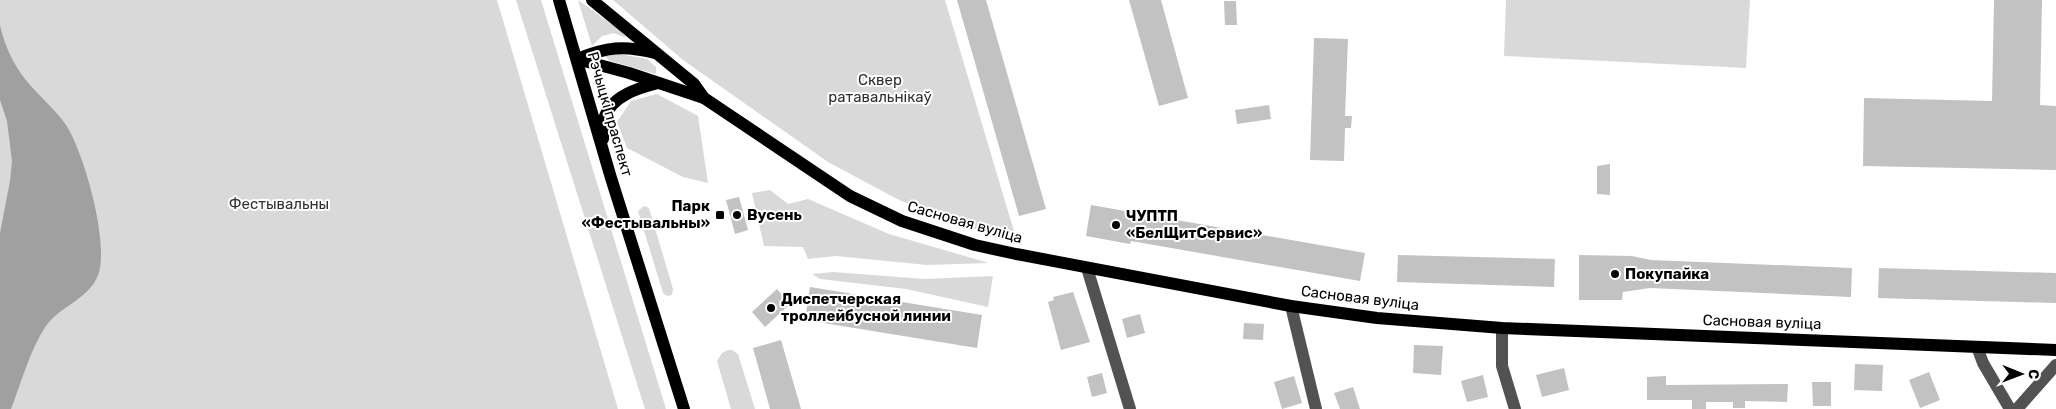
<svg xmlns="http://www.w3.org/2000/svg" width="2056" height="409" viewBox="0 0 2056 409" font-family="Rubik,sans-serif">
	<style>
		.green { fill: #d9d9d9 }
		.water { fill: #a0a0a0 }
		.building { fill: #c2c2c2 }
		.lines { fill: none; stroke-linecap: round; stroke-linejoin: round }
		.minor { stroke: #525252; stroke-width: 12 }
		.major { stroke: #000; stroke-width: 12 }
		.poi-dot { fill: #000; stroke: #fff; stroke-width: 2 }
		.labels { text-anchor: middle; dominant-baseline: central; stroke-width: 4; stroke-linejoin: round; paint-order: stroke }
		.park-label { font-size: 15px; fill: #303030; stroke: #fff }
		.street-label { font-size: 15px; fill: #000; stroke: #fff }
		.poi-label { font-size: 15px; font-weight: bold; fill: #000; stroke: #fff; text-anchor: start }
	</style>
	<rect width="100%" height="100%" fill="#fff"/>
	<g class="green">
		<polygon points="0,0 497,0 618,409 0,409"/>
		<polygon points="516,0 541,0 666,409 645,409"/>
		<polygon points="578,0 621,31 626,38 614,33 602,36 592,46"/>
		<polygon points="613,0 945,0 1016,238 972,228 899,200 828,162 683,60"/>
		<polygon points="1506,0 1750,0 1746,68 1504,56"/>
		<polygon points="614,53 647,59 656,67 656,74 610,61 605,56"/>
		<polygon points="657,94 698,116 708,183 683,177 627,148 617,122 631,101"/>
		<polygon points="770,190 788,204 808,199 889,234 989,263 927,265 836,256 808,259 803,247 764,246 752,193"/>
		<polygon points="644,206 649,208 673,289 672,295 667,296 663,293 638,211"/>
		<polygon points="833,272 925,279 993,276 988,307 906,289 820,279 812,274"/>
		<polygon points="728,350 732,350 738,354 755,409 731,409 717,361 722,353"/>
	</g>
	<path class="water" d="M0,25C5,48 15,68 30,85C42,99 56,110 66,125C84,152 110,245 98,275C90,297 64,305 49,322C32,343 21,384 11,409H0V233L10,181L12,161L7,121L0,100Z"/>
	<g class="building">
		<polygon points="957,0 986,0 1046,209 1019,216"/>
		<polygon points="1129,0 1161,0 1188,98 1159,106"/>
		<polygon points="1994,0 2042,0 2040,105 2056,106 2056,170 1863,166 1864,98 1992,101"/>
		<polygon points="1224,1 1236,1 1237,25 1225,25"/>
		<polygon points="1314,38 1348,39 1345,116 1352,116 1351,128 1345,128 1344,161 1310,160"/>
		<polygon points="1269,105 1271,119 1237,124 1235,110"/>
		<polygon points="1610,164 1610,195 1597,194 1597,166"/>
		<polygon points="739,197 748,230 735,234 726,200"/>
		<polygon points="1091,205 1365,253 1360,281 1131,241 1130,244 1086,236"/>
		<polygon points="1398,255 1555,259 1554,287 1397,282"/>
		<polygon points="1579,255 1632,256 1651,260 1852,268 1851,297 1650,288 1623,292 1622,300 1579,300"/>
		<polygon points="1879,268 2056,273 2056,303 1878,298"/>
		<polygon points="810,287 982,315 977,348 805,320"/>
		<polygon points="777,289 790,304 765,327 752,312"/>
		<polygon points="1073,292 1090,342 1061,350 1048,302 1054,300 1053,297"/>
		<polygon points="1140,314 1145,333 1127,338 1122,319"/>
		<polygon points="1244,323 1264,324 1263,340 1243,339"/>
		<polygon points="781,340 801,409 770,409 753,348"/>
		<polygon points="1414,345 1443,346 1441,375 1413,373"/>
		<polygon points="1855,364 1883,365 1882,391 1854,390"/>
		<polygon points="1564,368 1569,390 1542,397 1536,375"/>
		<polygon points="1929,372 1940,400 1920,408 1909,380"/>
		<polygon points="1102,373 1107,393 1092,397 1087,377"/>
		<polygon points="1483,375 1488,397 1467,402 1461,381"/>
		<polygon points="1294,376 1302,403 1282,409 1274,382"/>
		<polygon points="1666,376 1666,385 1788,384 1787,402 1745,401 1745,408 1733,408 1733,402 1706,402 1706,409 1692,409 1692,400 1647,400 1647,377"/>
		<polygon points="1812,382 1831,382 1831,406 1813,406"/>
		<polygon points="1353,387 1360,409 1340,409 1334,393"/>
	</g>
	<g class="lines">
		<g class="minor">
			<polyline points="1087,268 1130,409"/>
			<polyline points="1291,306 1316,409"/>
			<polyline points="1502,328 1502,366 1515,409"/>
			<polyline points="1977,347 1983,363 2010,409"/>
			<polyline points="2017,409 2056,365"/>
		</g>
		<g class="major">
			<polyline points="559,0 611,178 684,409"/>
			<polyline points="592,0 694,84 704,98 850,196 902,221 975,245 1016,254 1291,306 1377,318 1502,328 2056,350"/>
			<polyline points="577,59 629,73 704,98"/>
			<path d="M577,59C607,47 623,45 655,53"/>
			<path d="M603,139C603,133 603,125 604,119C611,96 638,88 658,83"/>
		</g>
	</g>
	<g class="poi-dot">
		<rect x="715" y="210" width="10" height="10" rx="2.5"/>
		<circle cx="737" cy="215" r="5"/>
		<circle cx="1116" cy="225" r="5"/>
		<circle cx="1615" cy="274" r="5"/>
		<circle cx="771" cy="308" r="5"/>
	</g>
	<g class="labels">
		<g class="park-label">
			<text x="880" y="80">Сквер<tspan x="880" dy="17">ратавальнікаў</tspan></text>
			<text x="279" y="204">Фестывальны</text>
		</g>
		<g class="street-label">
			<text transform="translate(610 114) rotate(74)">Рэчыцкі праспект</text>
			<text transform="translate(965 222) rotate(16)">Сасновая вуліца</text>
			<text transform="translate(1360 298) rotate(7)">Сасновая вуліца</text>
			<text transform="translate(1762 322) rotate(2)">Сасновая вуліца</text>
		</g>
		<g class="poi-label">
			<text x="710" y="206" text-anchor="end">Парк<tspan x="710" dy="17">«Фестывальны»</tspan></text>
			<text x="747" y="215">Вусень</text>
			<text x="1126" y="216">ЧУПТП<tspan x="1126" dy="17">«БелЩитСервис»</tspan></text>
			<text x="1625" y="274">Покупайка</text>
			<text x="781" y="299">Диспетчерская<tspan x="781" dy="17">троллейбусной линии</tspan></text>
		</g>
	</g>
	<g transform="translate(2021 374) rotate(91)" stroke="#ffffff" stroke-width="4" paint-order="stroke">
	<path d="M0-4L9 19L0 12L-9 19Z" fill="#000000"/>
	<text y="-8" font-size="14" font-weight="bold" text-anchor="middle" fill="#000000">С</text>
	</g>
</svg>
